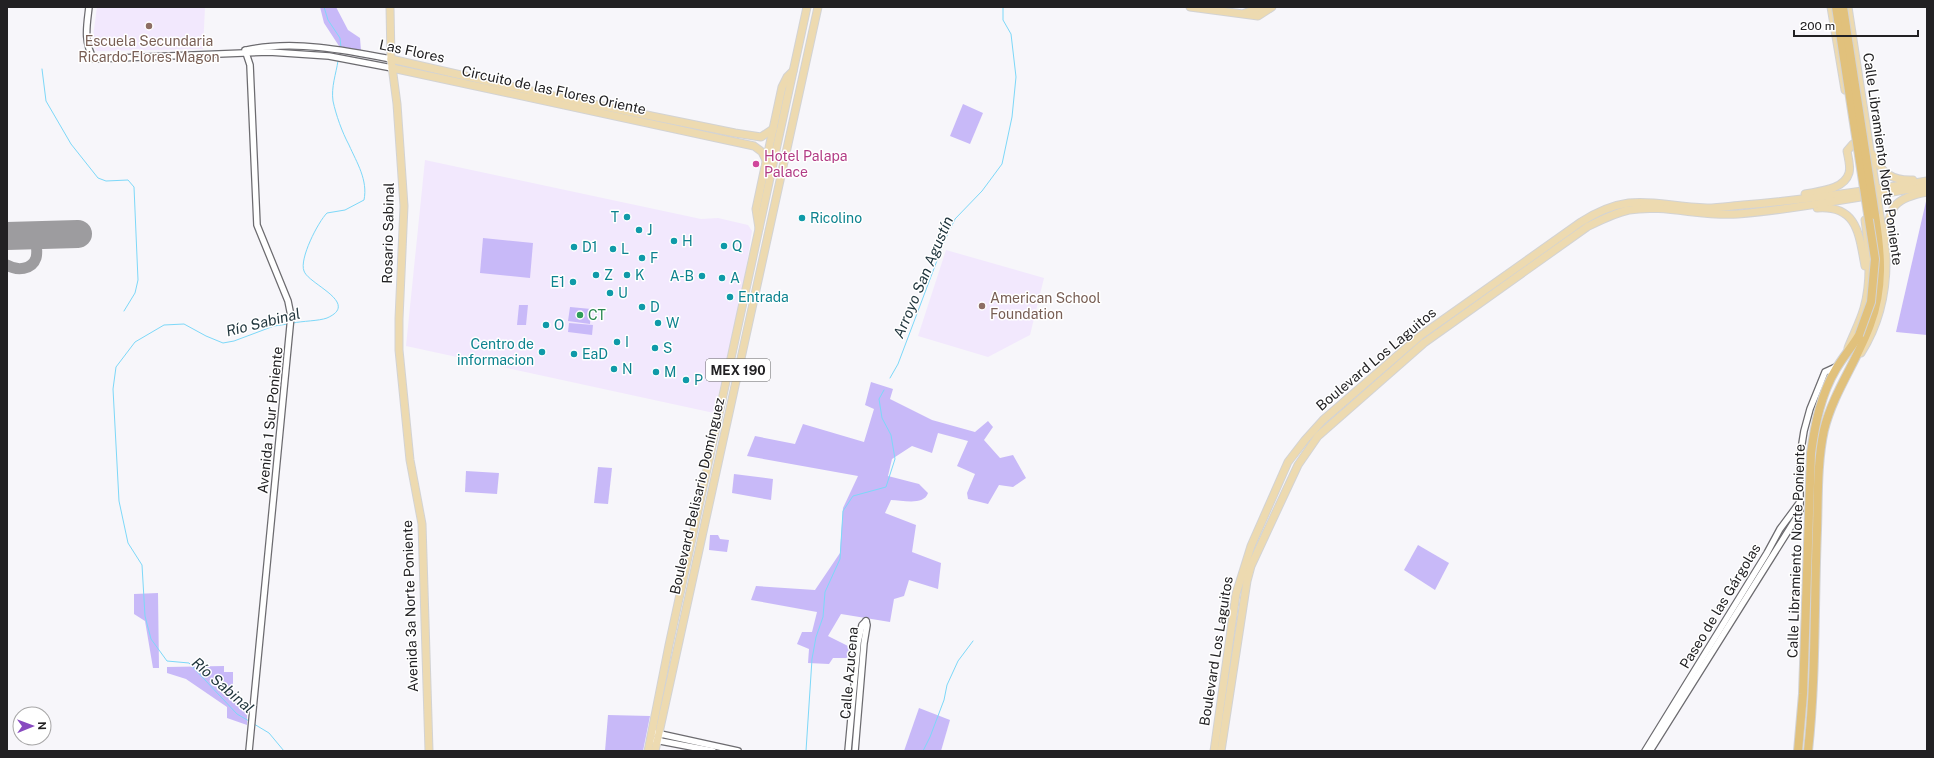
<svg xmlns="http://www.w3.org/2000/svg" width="1934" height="758" viewBox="0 0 1934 758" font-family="'Public Sans',sans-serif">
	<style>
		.education { fill: #f2e8fd }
		.green { fill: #c8b9f8 }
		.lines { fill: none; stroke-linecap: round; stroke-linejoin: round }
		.stream { stroke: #7dd8f8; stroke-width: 1 }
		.taxiway { stroke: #9d9c9f; stroke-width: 11 }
		.runway { stroke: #9d9c9f; stroke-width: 28 }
		.minor-casing { stroke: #6c6b6f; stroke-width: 8 }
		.major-casing { stroke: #d3d3d3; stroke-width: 9 }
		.highway-casing { stroke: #d3d3d3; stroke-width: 10 }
		.minor { stroke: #fff; stroke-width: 5.5 }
		.major { stroke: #eddab0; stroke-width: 7 }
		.highway { stroke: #e1c17c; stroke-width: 8 }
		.highway-bridge-casing { stroke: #d3d3d3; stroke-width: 10; stroke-linecap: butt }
		.highway-bridge { stroke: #e1c17c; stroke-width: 8 }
		.education-dot { fill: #8d6e63; stroke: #fff; stroke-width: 1.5 }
		.hotel-dot { fill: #d1479c; stroke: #fff; stroke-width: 1.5 }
		.culture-dot { fill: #0f9aa8; stroke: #fff; stroke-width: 1.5 }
		.leisure-dot { fill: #2e9e5b; stroke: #fff; stroke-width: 1.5 }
		.labels { text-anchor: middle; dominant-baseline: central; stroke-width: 3; stroke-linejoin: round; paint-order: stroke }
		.shield { fill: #fff; stroke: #646465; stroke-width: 1 }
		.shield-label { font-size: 13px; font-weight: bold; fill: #222123 }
		.education-label { font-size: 14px; fill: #785e54; stroke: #fff }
		.street-label { font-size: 14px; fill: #222123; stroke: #fff }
		.hotel-label { font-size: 14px; fill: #b23c85; stroke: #fff; text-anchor: start }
		.culture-label { font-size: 14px; fill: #0d838f; stroke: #fff; text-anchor: start }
		.leisure-label { font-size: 14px; fill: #27864d; stroke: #fff; text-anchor: start }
		.water-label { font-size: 15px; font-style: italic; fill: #1f343c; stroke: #fff }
	</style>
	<rect width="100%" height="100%" fill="#f7f6fa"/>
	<g class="education">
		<polygon points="97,7 205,7 203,49 97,51 92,44"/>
		<polygon points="425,160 701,219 718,218 748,225 752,231 741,300 714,413 406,346"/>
		<polygon points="946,250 1044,278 1030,335 988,357 918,336"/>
	</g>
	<g class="green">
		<polygon points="320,7 336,7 348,30 360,38 361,51 339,46 324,23"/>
		<polygon points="963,104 983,113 970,144 950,136"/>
		<polygon points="1927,197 1927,335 1896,332"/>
		<polygon points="483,238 533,243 530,278 480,273"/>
		<polygon points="519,305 528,305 526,325 517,325"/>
		<polygon points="570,307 591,309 590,324 568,321"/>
		<polygon points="569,323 593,325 592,335 568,332"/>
		<path d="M871,382L893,389L890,399L932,420L975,432L988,421L993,427L984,440L1000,458L1013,455L1026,478L1013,487L999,485L988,504L968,499L967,493L975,474L957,466L968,441L938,433L932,453L912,446L892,459L888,476L919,484L928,493C924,506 902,500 891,500L885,513L916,525L912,552L941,563L938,589L909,580L904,596L894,599L890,622L841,614L828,636L852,648L851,658H833L829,664L808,663L809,649L797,644L802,632H812L817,612L751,600L756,586L815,590L840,553L843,508L858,476L747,456L755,436L795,444L803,424L864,442L874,409L865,405Z"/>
		<polygon points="598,467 612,468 608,504 594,503"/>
		<polygon points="466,471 499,473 497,494 465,492"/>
		<polygon points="734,474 773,479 771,500 732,493"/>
		<polygon points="710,535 718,535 720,539 729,540 727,552 709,550"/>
		<polygon points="1418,545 1449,563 1435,590 1404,570"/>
		<polygon points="158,593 159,668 153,668 145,621 134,614 134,594"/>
		<polygon points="224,666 224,672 233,672 233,702 247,702 247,725 227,718 227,707 186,679 167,673 167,667"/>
		<polygon points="919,708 950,720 941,751 904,751"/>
		<polygon points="608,715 650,716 643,751 605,751"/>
	</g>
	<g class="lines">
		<g class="stream">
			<polyline points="324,7 328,20 340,38 341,48"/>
			<polyline points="42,69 46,101 71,144 98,178 106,181 128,180 134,187 138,280 135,293 124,311"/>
			<path d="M293,323C302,321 319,321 327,318C361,303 308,284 304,271C299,259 318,222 327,213L345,210L364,200C368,180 357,163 349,145C342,132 336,115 333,101C331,87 336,74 338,61"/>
			<polyline points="890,378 898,364 944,242 955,219 982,191 1002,164 1012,117 1016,77 1011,34 1003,20 1003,7"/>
			<polyline points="249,721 237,714 189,663 167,661 151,639 145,616 142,565 128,543 119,501 113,389 116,367 135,342 164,325 184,324 206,336 223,343 234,341 274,326 288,324"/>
			<polyline points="254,724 269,733 284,751"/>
			<polyline points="806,751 812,659 816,637 823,617 825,592 840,559 843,511 853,496 886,487 895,459 891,435 882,418 879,399 884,390"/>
			<polyline points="923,751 930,737 944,700 947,685 958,661 973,641"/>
		</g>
		<path class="taxiway" d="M7,265C17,271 32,270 36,258C38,251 36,242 35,235"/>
		<polyline class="runway" points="7,236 78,234"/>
		<defs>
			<g id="minor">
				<path d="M89,7C87,25 83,42 94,59L269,52L329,56L392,68"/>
				<polyline points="245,50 250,65 257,225 288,301 291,316 249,751"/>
				<path d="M247,50C293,40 345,50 391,59"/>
				<polyline points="656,733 738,751"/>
				<polyline points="655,740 713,751"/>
				<polyline points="848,751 858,642 862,625 866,621"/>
				<polyline points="855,751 864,643 867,625 866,621"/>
				<polyline points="1645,751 1767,553 1780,529 1800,502"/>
				<polyline points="1650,751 1800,512 1800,456 1804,431 1810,409 1825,372 1838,366"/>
			</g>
			<g id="major">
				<polyline points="390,7 391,59 397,104 404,206 399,319 399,350 410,460 422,524 429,751"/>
				<polyline points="1190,7 1258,16 1272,7"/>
				<polyline points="1831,7 1845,90"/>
				<path d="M1848,7L1886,255C1887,291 1880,323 1861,353"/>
				<polyline points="1245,13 1262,7"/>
				<polyline points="391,59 558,97 735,133 761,137 773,129"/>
				<polyline points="392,68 754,146 762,152 766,160"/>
				<path d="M1873,155C1882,173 1892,181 1913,180"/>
				<path d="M1805,194C1819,191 1844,190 1849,173C1851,167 1848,157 1847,151L1853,144"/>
				<path d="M1817,208C1858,205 1859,235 1865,266"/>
				<polyline points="759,228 756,209 773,129 782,87 787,77 793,71"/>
				<path d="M1887,239C1888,206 1895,198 1927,192"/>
				<path d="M1848,348C1853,335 1860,322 1864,308C1872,280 1869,249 1865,220"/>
				<polyline points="648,751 669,645 807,7"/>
				<polyline points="655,751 818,7"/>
				<path d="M1214,751L1236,594L1251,546L1288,462L1305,440L1323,420L1420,336L1581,222C1632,190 1653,206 1707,208C1719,208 1731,206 1743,205C1805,200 1866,191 1927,181"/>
				<path d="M1221,751L1247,581L1251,566L1298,465L1318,436L1424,343L1587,227C1601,220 1614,213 1629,210C1665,204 1702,217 1738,214C1801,209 1864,195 1927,187"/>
			</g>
			<g id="highway">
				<path d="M1798,751L1803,694L1811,453C1815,424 1821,394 1836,369C1843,357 1852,347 1859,335"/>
				<path d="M1808,751C1816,678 1814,604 1817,530C1818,497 1817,462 1824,430C1833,393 1857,361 1870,325C1884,288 1881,253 1875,215"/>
			</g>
		</defs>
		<use href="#minor" class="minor-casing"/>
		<use href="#major" class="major-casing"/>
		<use href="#highway" class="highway-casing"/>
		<use href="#minor" class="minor"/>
		<use href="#major" class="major"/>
		<use href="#highway" class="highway"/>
		<defs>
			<g id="highway-bridge">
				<polyline points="1836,7 1875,259 1871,302 1859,335"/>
				<polyline points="1843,7 1875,215"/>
			</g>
		</defs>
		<use href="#highway-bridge" class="highway-bridge-casing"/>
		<use href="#highway-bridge" class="highway-bridge"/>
	</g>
	<g class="education-dot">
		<circle cx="149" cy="26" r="4"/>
		<circle cx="982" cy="306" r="4"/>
	</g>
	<circle class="hotel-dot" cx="756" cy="164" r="4"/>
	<g class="culture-dot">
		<circle cx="627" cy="217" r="4"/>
		<circle cx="802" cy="218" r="4"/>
		<circle cx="639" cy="230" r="4"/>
		<circle cx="674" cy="241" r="4"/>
		<circle cx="724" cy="246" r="4"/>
		<circle cx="574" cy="247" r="4"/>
		<circle cx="613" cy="249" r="4"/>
		<circle cx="642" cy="258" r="4"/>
		<circle cx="596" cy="275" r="4"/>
		<circle cx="627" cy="275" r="4"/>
		<circle cx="702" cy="276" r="4"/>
		<circle cx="722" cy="278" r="4"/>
		<circle cx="573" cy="282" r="4"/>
		<circle cx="610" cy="293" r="4"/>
		<circle cx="730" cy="297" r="4"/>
		<circle cx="642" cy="307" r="4"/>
		<circle cx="658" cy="323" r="4"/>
		<circle cx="546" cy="325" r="4"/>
		<circle cx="617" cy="342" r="4"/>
		<circle cx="655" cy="348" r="4"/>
		<circle cx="542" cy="352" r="4"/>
		<circle cx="574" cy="354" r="4"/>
		<circle cx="614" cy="369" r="4"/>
		<circle cx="656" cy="372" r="4"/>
		<circle cx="686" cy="380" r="4"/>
	</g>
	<circle class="leisure-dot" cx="580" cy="315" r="4"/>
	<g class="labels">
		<rect class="shield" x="706" y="359" width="64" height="22" rx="3"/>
		<g class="shield-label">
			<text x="738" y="370">MEX 190</text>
		</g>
		<g class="education-label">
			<text x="149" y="41">Escuela Secundaria<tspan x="149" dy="16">Ricardo Flores Magon</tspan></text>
			<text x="990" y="298" text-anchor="start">American School<tspan x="990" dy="16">Foundation</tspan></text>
		</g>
		<g class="street-label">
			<text transform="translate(412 51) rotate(12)">Las Flores</text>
			<text transform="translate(554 90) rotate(12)">Circuito de las Flores Oriente</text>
			<text transform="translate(1883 159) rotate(82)">Calle Libramiento Norte Poniente</text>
			<text transform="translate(388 233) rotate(-89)">Rosario Sabinal</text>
			<text transform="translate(1376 359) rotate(-40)">Boulevard Los Laguitos</text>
			<text transform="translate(270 420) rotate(-84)">Avenida 1 Sur Poniente</text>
			<text transform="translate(697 496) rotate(-77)">Boulevard Belisario Domínguez</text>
			<text transform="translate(1796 551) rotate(-88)">Calle Libramiento Norte Poniente</text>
			<text transform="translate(410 606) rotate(-92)">Avenida 3a Norte Poniente</text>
			<text transform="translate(1720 606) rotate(-59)">Paseo de las Gárgolas</text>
			<text transform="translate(1216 651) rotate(-81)">Boulevard Los Laguitos</text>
			<text transform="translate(849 673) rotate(-85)">Calle Azucena</text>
		</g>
		<g class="hotel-label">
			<text x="764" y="156">Hotel Palapa<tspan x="764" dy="16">Palace</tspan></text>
		</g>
		<g class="culture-label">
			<text x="619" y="217" text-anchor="end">T</text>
			<text x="810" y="218">Ricolino</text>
			<text x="647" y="230">J</text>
			<text x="682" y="241">H</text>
			<text x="732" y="246">Q</text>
			<text x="582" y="247">D1</text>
			<text x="621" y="249">L</text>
			<text x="650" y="258">F</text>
			<text x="604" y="275">Z</text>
			<text x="635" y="275">K</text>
			<text x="694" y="276" text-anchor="end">A-B</text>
			<text x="730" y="278">A</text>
			<text x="565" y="282" text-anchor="end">E1</text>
			<text x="618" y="293">U</text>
			<text x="738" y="297">Entrada</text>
			<text x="650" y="307">D</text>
			<text x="666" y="323">W</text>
			<text x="554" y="325">O</text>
			<text x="625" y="342">I</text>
			<text x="534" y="344" text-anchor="end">Centro de<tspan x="534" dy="16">informacion</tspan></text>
			<text x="663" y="348">S</text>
			<text x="582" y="354">EaD</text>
			<text x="622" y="369">N</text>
			<text x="664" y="372">M</text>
			<text x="694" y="380">P</text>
		</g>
		<g class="leisure-label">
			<text x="588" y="315">CT</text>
		</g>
		<g class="water-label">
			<text transform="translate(923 277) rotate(-67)">Arroyo San Agustín</text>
			<text transform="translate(263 322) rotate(-14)">Río Sabinal</text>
			<text transform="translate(223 685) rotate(41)">Río Sabinal</text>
		</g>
	</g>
	<rect width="1934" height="758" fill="none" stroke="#222123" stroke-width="16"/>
	<g transform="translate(32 726) rotate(89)"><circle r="19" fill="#ffffff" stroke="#a7a6a7"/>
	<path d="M0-3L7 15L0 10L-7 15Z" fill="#884ac0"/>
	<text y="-6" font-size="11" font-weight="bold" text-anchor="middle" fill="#222123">N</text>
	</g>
	<path d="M1794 30v6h124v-6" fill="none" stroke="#222123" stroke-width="2"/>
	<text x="1800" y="30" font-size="12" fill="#222123" stroke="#ffffff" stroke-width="3" paint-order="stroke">200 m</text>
</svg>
